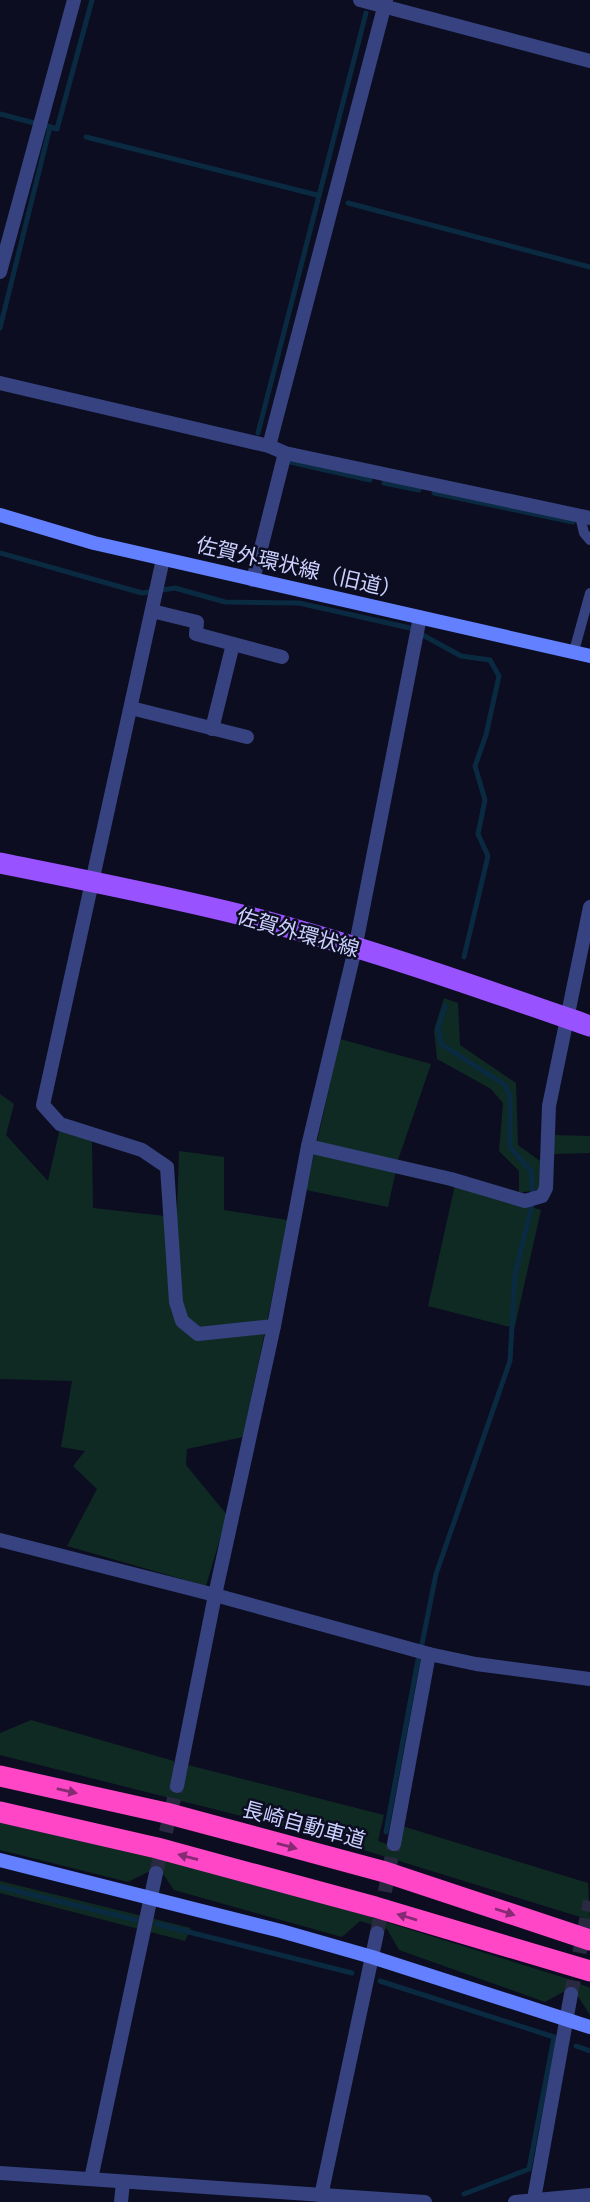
<svg xmlns="http://www.w3.org/2000/svg" width="590" height="2202" viewBox="0 0 590 2202" font-family="'Fira Sans Condensed','Noto Sans JP',sans-serif">
	<style>
		.green { fill: #0f2a23 }
		.lines { fill: none; stroke-linecap: round; stroke-linejoin: round }
		.stream { stroke: #0a2a41; stroke-width: 5 }
		.street-tunnel { stroke: #292a41; stroke-width: 14; stroke-dasharray: 14 7; stroke-linecap: butt }
		.lane { stroke: #364380; stroke-width: 10 }
		.street { stroke: #364380; stroke-width: 14 }
		.secondary { stroke: #6280ff; stroke-width: 14 }
		.primary { stroke: #9952ff; stroke-width: 21 }
		.highway { stroke: #ff46c6; stroke-width: 21 }
		.oneway { fill: #862a73 }
		.labels { text-anchor: middle; dominant-baseline: central; stroke-width: 5; stroke-linejoin: round; paint-order: stroke }
		.street-label { font-size: 21px; fill: #cbd0ff; stroke: #0c0d20 }
	</style>
	<rect width="100%" height="100%" fill="#0c0d20"/>
	<g class="green">
		<polygon points="444,998 458,1003 460,1045 516,1083 518,1145 540,1161 541,1189 519,1193 519,1171 499,1151 503,1103 491,1089 437,1059 434,1030"/>
		<polygon points="340,1039 431,1064 398,1160 317,1142"/>
		<polygon points="0,1094 14,1104 6,1135 48,1181 60,1128 92,1142 93,1208 165,1216 174,1307 179,1151 224,1157 224,1210 288,1220 243,1437 187,1449 186,1465 227,1515 206,1586 67,1546 97,1489 73,1466 85,1451 61,1447 72,1381 0,1379"/>
		<polygon points="555,1135 590,1136 590,1153 553,1154"/>
		<polygon points="315,1150 396,1170 388,1207 306,1190"/>
		<polygon points="455,1185 541,1210 515,1326 506,1326 428,1306"/>
		<polygon points="31,1720 174,1761 174,1792 188,1765 384,1815 378,1841 398,1848 402,1826 588,1883 590,1920 312,1834 0,1755 0,1733"/>
		<polygon points="0,1821 66,1835 290,1892 565,1978 590,1988 590,2015 572,1987 545,2002 399,1950 387,1929 360,1921 342,1937 174,1890 158,1867 128,1882 0,1850"/>
		<polygon points="0,1881 191,1928 185,1941 0,1893"/>
	</g>
	<g class="lines">
		<g class="stream">
			<polyline points="0,114 38,124"/>
			<polyline points="47,126 57,129 92,0"/>
			<polyline points="86,137 317,195"/>
			<polyline points="348,203 590,267"/>
			<polyline points="0,328 50,127"/>
			<polyline points="258,433 366,13"/>
			<polyline points="290,462 370,480"/>
			<polyline points="384,483 419,490"/>
			<polyline points="434,493 573,522"/>
			<polyline points="0,553 142,593 175,588 225,602 299,603 410,628 461,656 490,660 499,676 486,735 475,766 485,800 478,834 488,856 464,957"/>
			<polyline points="422,1644 436,1574 510,1361 515,1274 533,1201 531,1171 510,1147 510,1096 505,1085 441,1044 438,1028 445,1006"/>
			<polyline points="386,1832 418,1660"/>
			<polyline points="0,1887 136,1920"/>
			<polyline points="157,1924 352,1973"/>
			<polyline points="380,1981 554,2037 529,2169 464,2194"/>
			<polyline points="576,2046 590,2051"/>
		</g>
		<g class="street-tunnel">
			<polyline points="156,1873 177,1786"/>
			<polyline points="377,1933 394,1844"/>
			<polyline points="571,1994 590,1901"/>
		</g>
		<g class="lane">
			<polyline points="580,516 584,533 590,540"/>
			<polyline points="574,651 590,593"/>
		</g>
		<g class="street">
			<polyline points="360,0 590,61"/>
			<polyline points="0,272 74,0"/>
			<polyline points="0,383 269,446 285,453 590,518"/>
			<polyline points="269,446 386,0"/>
			<polyline points="163,559 43,1105 60,1124 142,1150 167,1167 176,1302 182,1321 198,1334 274,1326"/>
			<polyline points="253,580 285,453"/>
			<polyline points="152,611 197,622 196,634 282,657"/>
			<polyline points="131,708 247,737"/>
			<polyline points="212,729 233,644"/>
			<polyline points="308,1146 451,1179 525,1201 542,1196 546,1188 549,1106 590,907"/>
			<polyline points="0,1540 215,1595 429,1654 476,1664 590,1679"/>
			<polyline points="177,1786 215,1595 274,1326 308,1146 355,949 420,617"/>
			<polyline points="394,1844 429,1654"/>
			<polyline points="0,2173 425,2202"/>
			<polyline points="91,2179 156,1873"/>
			<polyline points="321,2196 377,1933"/>
			<polyline points="534,2199 571,1994"/>
			<polyline points="121,2202 123,2182"/>
			<polyline points="515,2202 590,2195"/>
		</g>
		<g class="secondary">
			<polyline points="0,515 94,543 590,656"/>
			<polyline points="0,1860 281,1931 372,1957 590,2027"/>
		</g>
		<path class="primary" d="M0,863C84,880 167,896 250,917C365,947 478,987 590,1026"/>
		<g class="highway">
			<polyline points="0,1776 166,1813 385,1872 590,1940"/>
			<polyline points="0,1812 157,1848 375,1907 590,1971"/>
		</g>
	</g>
	<defs><path id="oneway-solid" d="M-6-.8H1V-3.2L6.5 0L1 3.2V.8H-6Z" transform="scale(1.75)"/></defs>
	<g class="oneway">
		<use href="#oneway-solid" transform="translate(67 1791) rotate(13)"/>
		<use href="#oneway-solid" transform="translate(287 1846) rotate(15)"/>
		<use href="#oneway-solid" transform="translate(188 1857) rotate(-165)"/>
		<use href="#oneway-solid" transform="translate(505 1912) rotate(18)"/>
		<use href="#oneway-solid" transform="translate(407 1917) rotate(-163)"/>
	</g>
	<g class="labels">
		<g class="street-label">
			<text transform="translate(299 568) rotate(13)">佐賀外環状線（旧道）</text>
			<text transform="translate(298 933) rotate(16)">佐賀外環状線</text>
			<text transform="translate(304 1825) rotate(15)">長崎自動車道</text>
		</g>
	</g>
</svg>
